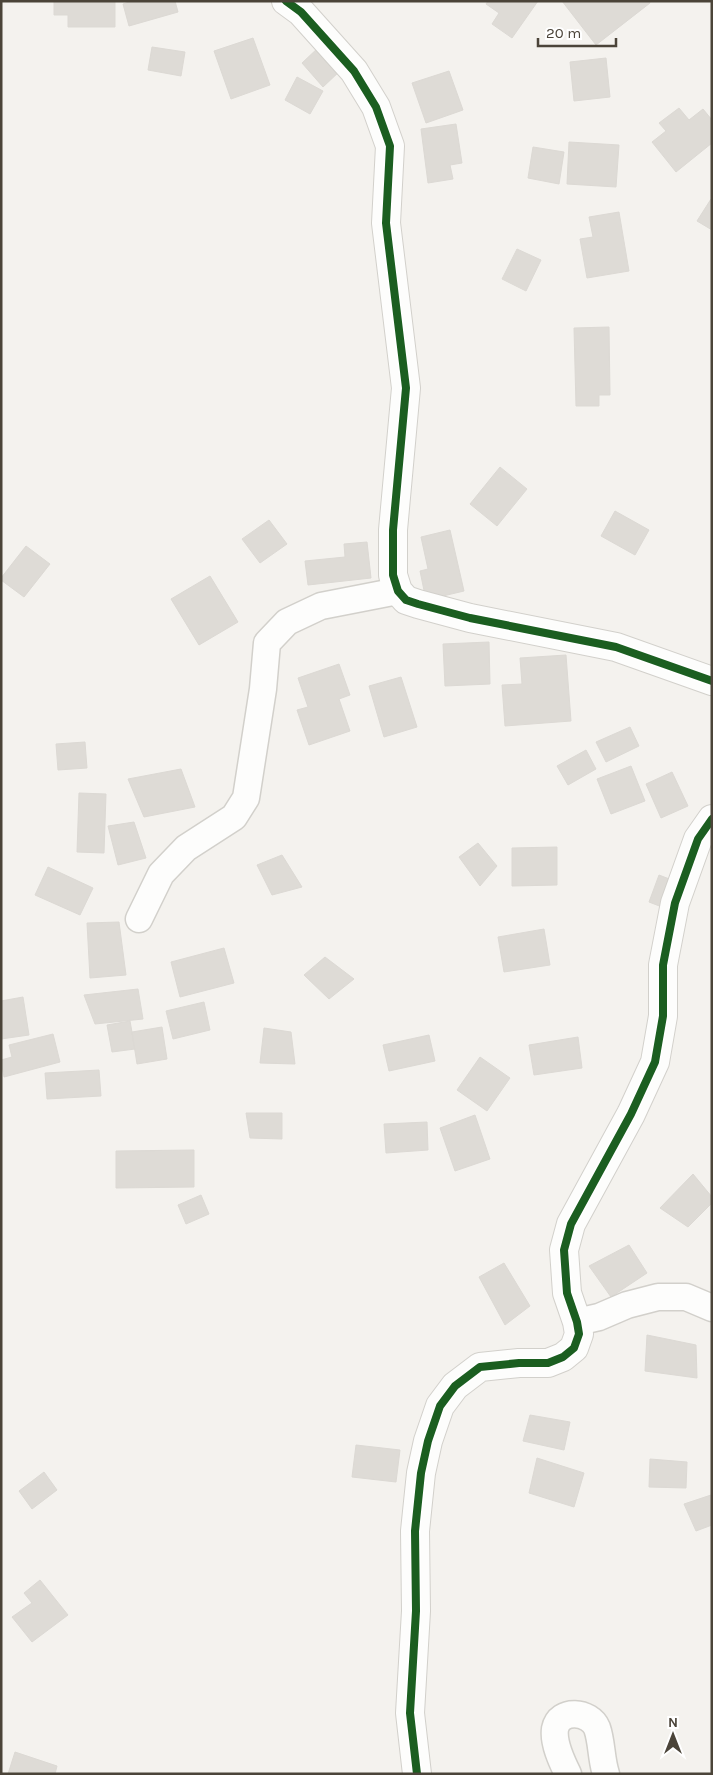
<svg xmlns="http://www.w3.org/2000/svg" width="713" height="1775" viewBox="0 0 713 1775" font-family="Karla,sans-serif">
	<style>
		.building { fill: #dedbd6; stroke: #dcd9d4 }
		.lines { fill: none; stroke-linecap: round; stroke-linejoin: round }
		.minor-casing { stroke: #d2d0cb; stroke-width: 29 }
		.tertiary-casing { stroke: #d2d0cb; stroke-width: 30 }
		.minor { stroke: #fdfdfc; stroke-width: 26 }
		.tertiary { stroke: #fdfdfc; stroke-width: 28 }
		.cycleway-casing { stroke: #fff; stroke-width: 11 }
		.cycleway { stroke: #1b5e20; stroke-width: 8 }
	</style>
	<rect width="100%" height="100%" fill="#f4f2ee"/>
	<g class="building">
		<polygon points="54,1 115,1 115,27 68,27 68,15 54,15"/>
		<polygon points="132,1 175,1 178,12 129,26 123,4"/>
		<polygon points="488,1 538,1 512,38 492,24 499,13 486,4"/>
		<polygon points="562,1 649,1 650,3 596,45"/>
		<polygon points="253,38 270,85 231,99 214,51"/>
		<polygon points="152,47 185,52 181,76 148,70"/>
		<polygon points="319,47 341,70 323,87 302,63"/>
		<polygon points="606,58 610,97 574,101 570,62"/>
		<polygon points="449,71 463,110 426,123 412,83"/>
		<polygon points="297,77 323,91 310,114 285,100"/>
		<polygon points="679,108 689,120 703,109 712,120 712,143 676,172 652,142 666,131 659,123"/>
		<polygon points="456,124 462,163 450,165 453,179 428,183 421,129"/>
		<polygon points="569,142 619,145 616,187 567,184"/>
		<polygon points="533,147 564,152 559,184 528,178"/>
		<polygon points="711,199 712,199 712,230 697,221"/>
		<polygon points="619,212 629,271 587,278 580,239 593,237 589,217"/>
		<polygon points="517,249 541,260 526,291 502,279"/>
		<polygon points="609,327 610,395 599,395 599,406 576,406 574,328"/>
		<polygon points="500,467 527,489 497,526 470,504"/>
		<polygon points="615,511 649,530 635,555 601,536"/>
		<polygon points="269,520 287,544 260,563 242,539"/>
		<polygon points="450,530 464,591 426,600 420,571 428,569 421,537"/>
		<polygon points="367,542 371,578 308,585 305,561 345,557 344,544"/>
		<polygon points="26,546 50,564 24,597 1,580 1,578"/>
		<polygon points="210,576 238,622 199,645 171,599"/>
		<polygon points="489,642 490,684 445,686 443,644"/>
		<polygon points="566,655 571,721 505,726 502,685 522,684 520,658"/>
		<polygon points="339,664 350,695 339,699 350,731 309,745 297,710 308,707 298,678"/>
		<polygon points="401,677 417,727 384,737 369,686"/>
		<polygon points="630,727 639,746 606,762 596,742"/>
		<polygon points="85,742 87,768 58,770 56,744"/>
		<polygon points="586,750 596,769 568,785 557,766"/>
		<polygon points="631,766 645,801 611,814 597,779"/>
		<polygon points="181,769 195,807 144,817 128,779"/>
		<polygon points="672,772 688,806 661,818 646,784"/>
		<polygon points="79,793 106,794 104,853 77,852"/>
		<polygon points="134,822 146,858 118,865 108,826"/>
		<polygon points="478,843 497,866 480,886 459,857"/>
		<polygon points="557,847 557,885 512,886 512,848"/>
		<polygon points="282,855 302,887 272,895 257,865"/>
		<polygon points="48,867 93,888 80,915 35,895"/>
		<polygon points="659,875 672,880 662,907 649,902"/>
		<polygon points="119,922 126,975 90,978 87,923"/>
		<polygon points="544,929 550,965 504,972 498,937"/>
		<polygon points="224,948 234,983 180,997 171,962"/>
		<polygon points="325,957 354,979 329,999 304,975"/>
		<polygon points="138,989 143,1019 95,1024 84,995"/>
		<polygon points="23,997 29,1035 1,1039 1,1001"/>
		<polygon points="204,1002 210,1030 173,1039 166,1011"/>
		<polygon points="130,1021 135,1049 112,1052 107,1025"/>
		<polygon points="162,1027 167,1059 137,1064 132,1032"/>
		<polygon points="264,1028 291,1032 295,1064 260,1063"/>
		<polygon points="53,1034 60,1062 4,1077 1,1060 12,1057 9,1045"/>
		<polygon points="429,1035 435,1061 389,1071 383,1045"/>
		<polygon points="578,1037 582,1068 534,1075 529,1045"/>
		<polygon points="480,1057 510,1078 487,1111 457,1090"/>
		<polygon points="99,1070 101,1096 47,1099 45,1073"/>
		<polygon points="246,1113 282,1113 282,1139 250,1138"/>
		<polygon points="475,1115 490,1159 455,1171 440,1128"/>
		<polygon points="427,1122 428,1150 386,1153 384,1124"/>
		<polygon points="194,1150 194,1187 116,1188 116,1151"/>
		<polygon points="693,1174 712,1197 712,1203 688,1227 660,1208"/>
		<polygon points="201,1195 209,1214 186,1224 178,1205"/>
		<polygon points="629,1245 647,1273 611,1297 589,1266"/>
		<polygon points="504,1263 530,1306 505,1325 479,1277"/>
		<polygon points="647,1335 696,1345 697,1378 645,1371"/>
		<polygon points="530,1415 570,1422 564,1450 523,1441"/>
		<polygon points="356,1445 400,1450 396,1482 352,1477"/>
		<polygon points="537,1458 584,1473 574,1507 529,1493"/>
		<polygon points="650,1459 687,1462 686,1488 649,1487"/>
		<polygon points="44,1472 57,1490 32,1509 19,1491"/>
		<polygon points="711,1495 712,1525 696,1531 684,1504"/>
		<polygon points="40,1580 68,1615 32,1642 12,1617 32,1603 24,1593"/>
		<polygon points="15,1752 57,1766 55,1774 8,1774"/>
	</g>
	<g class="lines">
		<defs>
			<g id="minor">
				<polyline points="139,919 161,874 186,848 234,817 246,798 263,689 267,643 287,622 321,606 398,591"/>
				<polyline points="577,1322 599,1317 627,1305 658,1297 686,1297 712,1308"/>
				<path d="M568,1774C562,1762 553,1743 555,1729C559,1708 590,1711 597,1728C602,1742 601,1759 606,1774"/>
			</g>
			<g id="tertiary">
				<polyline points="286,1 301,12 354,71 376,107 390,146 386,223 406,388 393,530 393,575 398,591 406,600 418,604 470,618 616,647 712,681"/>
				<polyline points="417,1774 410,1713 416,1611 415,1531 421,1473 428,1441 440,1406 455,1386 480,1367 519,1363 548,1363 563,1357 574,1348 579,1334 577,1322 567,1293 564,1250 571,1224 631,1114 655,1062 663,1016 663,965 675,903 698,839 712,819"/>
			</g>
		</defs>
		<use href="#minor" class="minor-casing"/>
		<use href="#tertiary" class="tertiary-casing"/>
		<use href="#minor" class="minor"/>
		<use href="#tertiary" class="tertiary"/>
		<defs>
			<g id="cycleway">
				<polyline points="286,1 301,12 354,71 376,107 390,146 386,223 406,388 393,530 393,575 398,591 406,600 418,604 470,618 616,647 712,681"/>
				<polyline points="417,1774 410,1713 416,1611 415,1531 421,1473 428,1441 440,1406 455,1386 480,1367 519,1363 548,1363 563,1357 574,1348 579,1334 577,1322 567,1293 564,1250 571,1224 631,1114 655,1062 663,1016 663,965 675,903 698,839 712,819"/>
			</g>
		</defs>
		<use href="#cycleway" class="cycleway-casing"/>
		<use href="#cycleway" class="cycleway"/>
	</g>
	<rect width="713" height="1775" fill="none" stroke="#4b4439" stroke-width="5"/>
	<g transform="translate(673 1735)" stroke="#ffffff" stroke-width="4" paint-order="stroke">
	<path d="M0-4L9 19L0 12L-9 19Z" fill="#4b4439"/>
	<text y="-8" font-size="14" font-weight="bold" text-anchor="middle" fill="#4b4439">N</text>
	</g>
	<path d="M538 38v8h78v-8" fill="none" stroke="#4b4439" stroke-width="2.5"/>
	<text x="546" y="38" font-size="15" fill="#4b4439" stroke="#ffffff" stroke-width="4" paint-order="stroke">20 m</text>
</svg>
